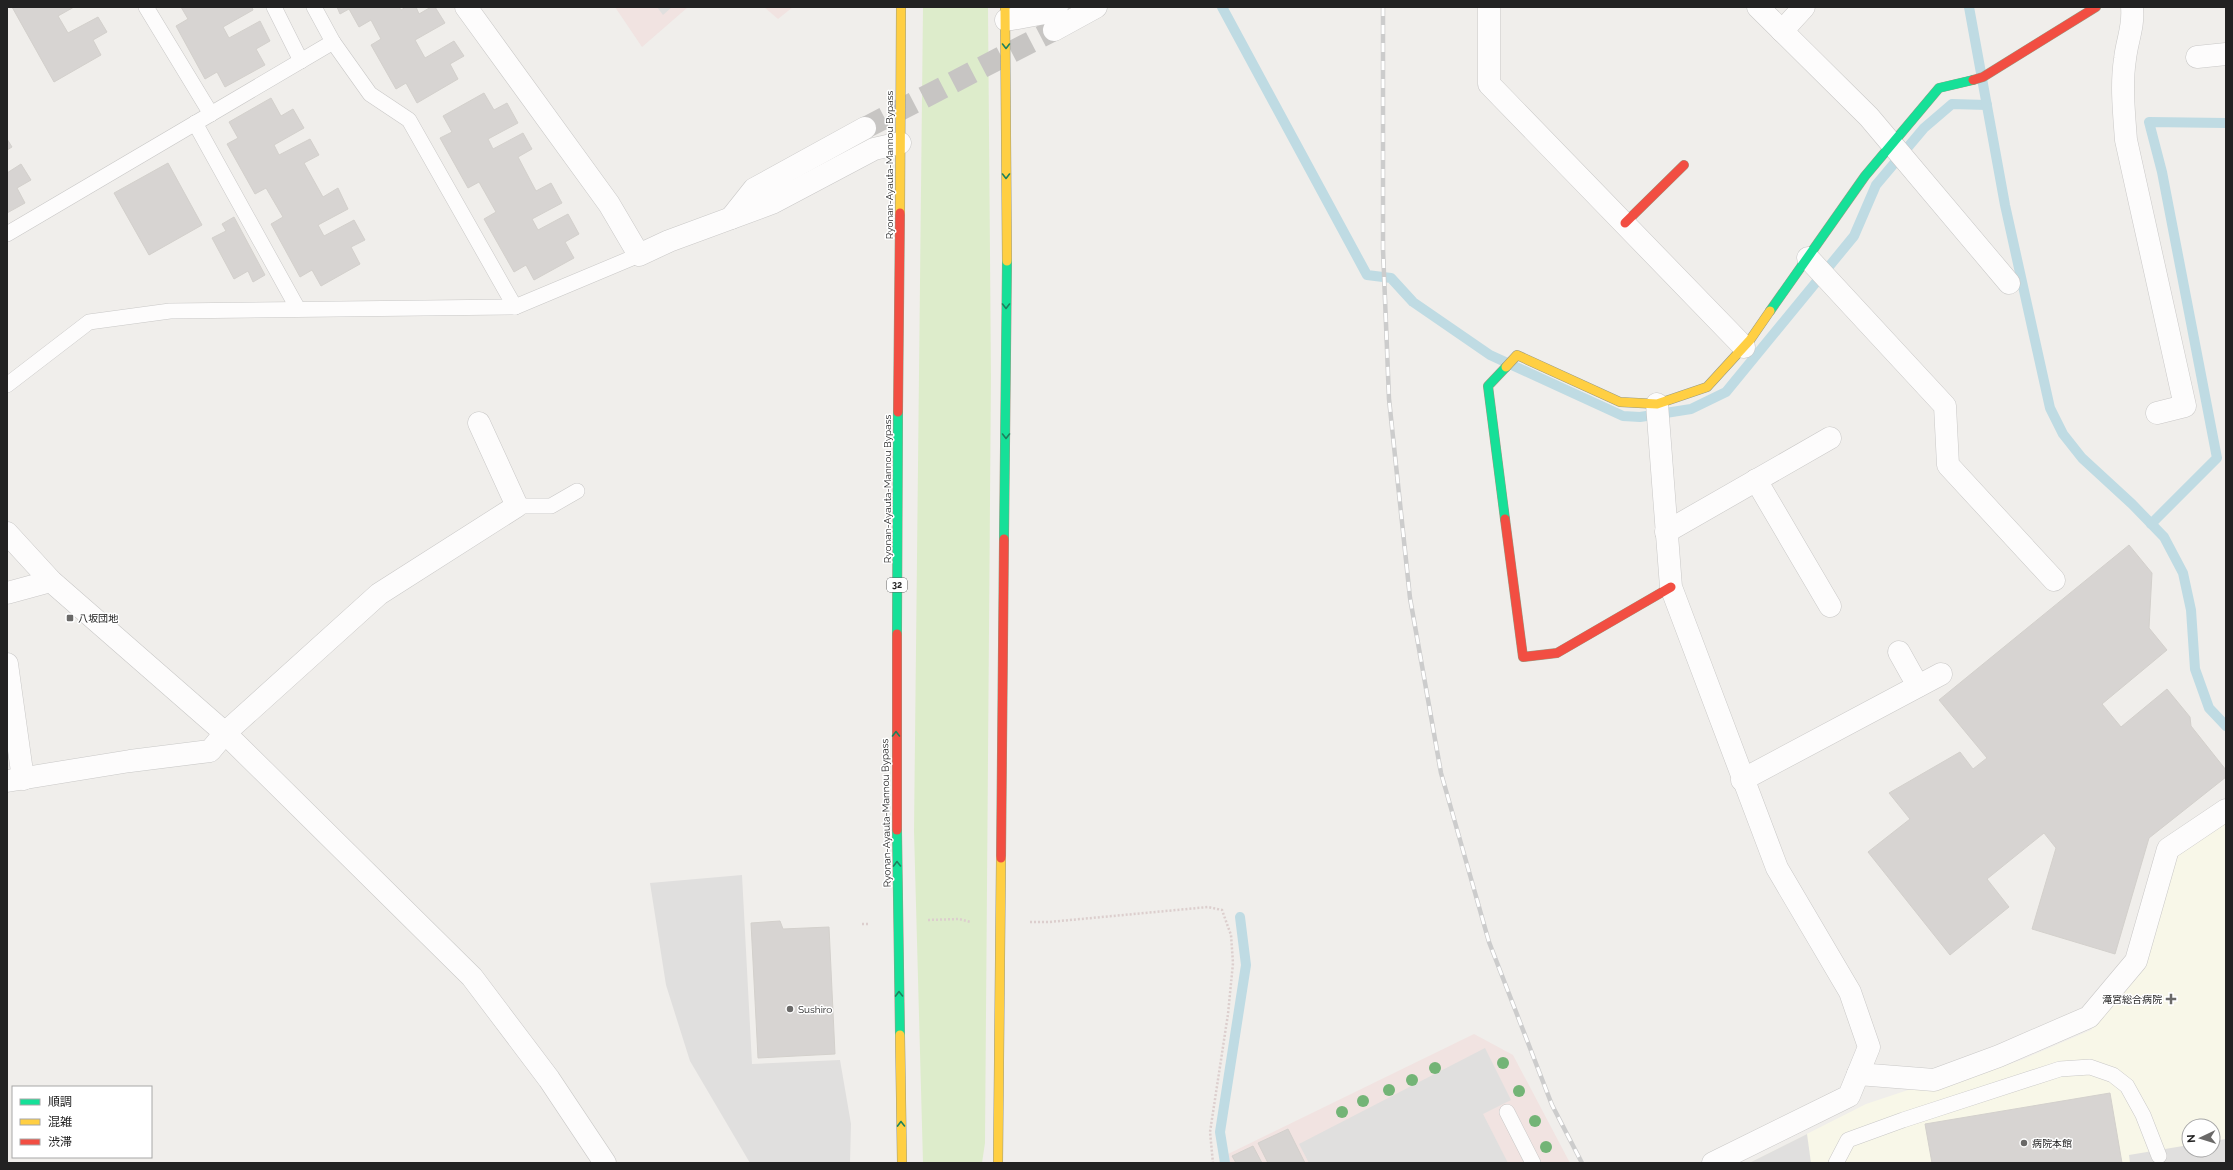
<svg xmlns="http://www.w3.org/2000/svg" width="2233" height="1170" viewBox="0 0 2233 1170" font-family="Raleway,'Noto Sans JP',sans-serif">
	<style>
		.commercial { fill: #f1e3e1 }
		.education { fill: #f8f7e8; fill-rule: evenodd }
		.grass { fill: #ddeccb }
		.parking { fill: #e0dfde }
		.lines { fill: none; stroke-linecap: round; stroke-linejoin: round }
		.stream { stroke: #bfdbe3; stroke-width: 10 }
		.building { fill: #d7d4d2; stroke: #d3d0cc }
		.street-tunnel { stroke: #c7c5c3; stroke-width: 22; stroke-dasharray: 22 11; stroke-linecap: butt }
		.lane-casing { stroke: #c9c8c7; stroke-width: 16 }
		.street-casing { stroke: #c9c8c7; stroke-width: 23 }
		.fast-casing { stroke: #999a82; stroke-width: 10 }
		.slow-casing { stroke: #999a82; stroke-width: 10 }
		.jam-casing { stroke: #999a82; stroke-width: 10 }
		.path { stroke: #dccecd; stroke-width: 2.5; stroke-dasharray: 2 2; stroke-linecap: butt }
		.lane { stroke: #fdfcfc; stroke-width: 15 }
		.street { stroke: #fdfcfc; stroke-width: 22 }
		.fast { stroke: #16e098; stroke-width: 9 }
		.slow { stroke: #ffcf43; stroke-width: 9 }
		.jam { stroke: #f24e42; stroke-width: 9 }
		.rail-casing { stroke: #ccc; stroke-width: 4.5 }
		.rail { stroke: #fff; stroke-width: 3; stroke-dasharray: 9; stroke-linecap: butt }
		.tree { fill: #73b476 }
		.oneway { stroke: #1c815d }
		.poi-dot { fill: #6a6968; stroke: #fff; stroke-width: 1.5 }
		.labels { text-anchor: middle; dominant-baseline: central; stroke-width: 3; stroke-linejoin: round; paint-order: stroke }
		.shield { fill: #fff; stroke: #646464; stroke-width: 1 }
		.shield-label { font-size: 9px; font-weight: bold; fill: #222 }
		.street-label { font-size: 10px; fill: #222; stroke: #fff }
		.poi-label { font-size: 10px; fill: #222; stroke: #fff; text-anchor: start }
	</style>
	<rect width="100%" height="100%" fill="#f0eeeb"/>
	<g class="commercial">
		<polygon points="615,7 688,7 642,47"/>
		<polygon points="764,7 793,7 778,19"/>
		<polygon points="1474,1034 1513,1055 1570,1163 1227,1163 1226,1155"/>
	</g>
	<path class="education" d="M2226,821V1163H1749L1866,1104L1917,1087L1940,1088L2021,1060L2091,1030L2142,968L2175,854ZM2189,1126H2213V1150H2189Z"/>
	<polygon class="grass" points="923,7 988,7 991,376 985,1143 982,1163 923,1163 914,831"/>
	<g class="parking">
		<polygon points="657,7 672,7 663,15"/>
		<polygon points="742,875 752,1064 840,1060 851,1124 850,1163 750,1163 690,1061 666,985 650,883"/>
		<polygon points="1485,1048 1511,1100 1483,1114 1508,1163 1309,1163 1299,1144"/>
		<polygon points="1807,1134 1811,1163 1749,1163"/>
		<polygon points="2226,1139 2226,1163 2130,1163 2129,1155 2189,1145 2189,1150 2213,1150 2213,1141"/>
	</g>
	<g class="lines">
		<g class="stream">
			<polyline points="1222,7 1367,275 1391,278 1413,302 1490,355 1623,416 1640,417 1691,409 1726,392 1854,236 1876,185 1924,128 1952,104 1987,105"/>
			<polyline points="1969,7 2005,205 2050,408 2063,434 2082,458 2132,504 2164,537 2183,573 2191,610 2195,669 2209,708 2226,726"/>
			<polyline points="2151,524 2217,458 2162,172 2149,122 2226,123"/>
			<polyline points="1225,1163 1220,1132 1246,965 1240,917"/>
		</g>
	</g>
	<g class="building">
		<polygon points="12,7 74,7 58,16 68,33 98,17 107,32 93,40 101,55 54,82"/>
		<polygon points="181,7 252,7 253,10 223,27 229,38 260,21 270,41 256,49 265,65 225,87 217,72 205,79 176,26 188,19"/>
		<polygon points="337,7 399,7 401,10 406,7 416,7 419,14 431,7 435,7 445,23 415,40 425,58 454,41 464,56 450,64 458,79 417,103 406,83 396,89 371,45 381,39 371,20 359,27 349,9 340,14"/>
		<polygon points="484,93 494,110 507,103 518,123 488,139 493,149 523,133 532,149 518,157 536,191 551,183 562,203 532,219 538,230 568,214 579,234 565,242 574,258 534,280 526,265 514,272 484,219 496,212 479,182 468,188 440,138 452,132 443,116"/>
		<polygon points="271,98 281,116 293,109 304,128 274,145 279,155 310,139 319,155 304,163 323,197 338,188 348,209 318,225 324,236 354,220 365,240 351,247 360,264 321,286 312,270 300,277 271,224 283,217 266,188 255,194 227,144 238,138 229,122"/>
		<polygon points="7,139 12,147 7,150"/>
		<polygon points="168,163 202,225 149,255 114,193"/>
		<polygon points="21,164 31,180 17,188 25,203 7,213 7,173"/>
		<polygon points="234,217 265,275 253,282 248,271 234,279 212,238 226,231 222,224"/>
		<polygon points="2129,545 2152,573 2149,628 2167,650 2102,704 2121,727 2167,689 2190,717 2191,726 2226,770 2226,777 2149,838 2115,954 2032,929 2056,848 2044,833 1987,879 2009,907 1950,955 1868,852 1910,819 1889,793 1960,752 1973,769 1987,758 1939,700"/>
		<polygon points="780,921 783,929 829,927 835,1054 758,1058 751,923"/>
		<polygon points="2110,1093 2122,1163 1932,1163 1925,1124"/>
		<polygon points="1288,1129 1305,1163 1268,1163 1258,1143"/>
		<polygon points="1253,1146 1262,1163 1236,1163 1232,1156"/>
	</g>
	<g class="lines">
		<polyline class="street-tunnel" points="865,128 1054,30"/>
		<defs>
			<g id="lane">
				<polyline points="146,7 211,114"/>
				<polyline points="274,7 301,61"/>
				<polyline points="314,7 333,42"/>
				<polyline points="195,123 298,309"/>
				<polyline points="7,234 333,42 370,94 409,120 515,307"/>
				<polyline points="7,385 89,322 170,311 515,307 639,255"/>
				<polyline points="517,506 551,506 577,491"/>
				<polyline points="1507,1112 1533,1163"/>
				<polyline points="1836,1163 1848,1140 1903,1120 2060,1069 2090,1067 2113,1075 2127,1086 2143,1115 2159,1156"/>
			</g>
			<g id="street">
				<polyline points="466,7 609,204 639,255 669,241 772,203 874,149 900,143"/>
				<polyline points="1489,7 1489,84 1744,347"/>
				<polyline points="1758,7 1869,117 2009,283"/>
				<path d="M2132,7C2134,27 2127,40 2125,59C2121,85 2124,113 2126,140L2185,406L2157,413"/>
				<polyline points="1006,20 1045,13 1057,7"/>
				<polyline points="1054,30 1096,7"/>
				<polyline points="1782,31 1804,7"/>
				<polyline points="2197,57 2226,54"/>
				<polyline points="731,218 754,189 865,128"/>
				<polyline points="1808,258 1945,406 1948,465 2054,580"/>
				<polyline points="1657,404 1671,587 1777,868 1850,992 1869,1047 1849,1096 1713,1163"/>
				<polyline points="1756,480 1830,606"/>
				<polyline points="1666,532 1830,438"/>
				<polyline points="7,533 51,581 225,733 472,977 549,1079 605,1163"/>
				<polyline points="7,593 51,581"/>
				<polyline points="1899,652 1918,686"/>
				<polyline points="7,664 23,779"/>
				<polyline points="1742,780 1941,674"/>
				<polyline points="7,781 130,761 210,751 225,733 379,594 517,506 479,423"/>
				<polyline points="1858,1074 1934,1080 1999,1056 2089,1017 2136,961 2168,849 2226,810"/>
			</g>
			<g id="fast">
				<polyline points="1770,311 1865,176 1939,88 1973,80"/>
				<polyline points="1505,519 1488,386 1506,367"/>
				<polyline points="1004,539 1007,261"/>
				<polyline points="897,634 898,412"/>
				<polyline points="897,830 900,1035"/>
			</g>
			<g id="slow">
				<polyline points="1005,7 1007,261"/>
				<polyline points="900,213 901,7"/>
				<polyline points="1506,367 1517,355 1620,402 1657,404 1707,387 1750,340 1770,311"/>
				<polyline points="900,1035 902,1163"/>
				<polyline points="998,1163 1001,858"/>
			</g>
			<g id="jam">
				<polyline points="1973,80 1983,77 2096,7"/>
				<polyline points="1625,223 1684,165"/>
				<polyline points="898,412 900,213"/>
				<polyline points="1505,519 1523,657 1557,653 1671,587"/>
				<polyline points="897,634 897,830"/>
				<polyline points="1001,858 1004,539"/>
			</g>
		</defs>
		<use href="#lane" class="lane-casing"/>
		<use href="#street" class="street-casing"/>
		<use href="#fast" class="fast-casing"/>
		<use href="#slow" class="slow-casing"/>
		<use href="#jam" class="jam-casing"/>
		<g class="path">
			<polyline points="928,920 959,919 971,922"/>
			<polyline points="1030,922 1049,922 1208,907 1222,910 1231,935 1233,963 1228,1014 1210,1132 1213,1163"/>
			<polyline points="862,924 869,924"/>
		</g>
		<use href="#lane" class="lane"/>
		<use href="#street" class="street"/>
		<use href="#fast" class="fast"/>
		<use href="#slow" class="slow"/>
		<use href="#jam" class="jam"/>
		<defs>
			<polyline id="rail" points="1383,7 1383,249 1389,399 1410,598 1441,773 1489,942 1552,1105 1582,1163"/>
		</defs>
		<use href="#rail" class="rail-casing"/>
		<use href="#rail" class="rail"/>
	</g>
	<g class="tree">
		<circle cx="1503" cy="1063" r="6"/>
		<circle cx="1435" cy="1068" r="6"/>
		<circle cx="1412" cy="1080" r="6"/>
		<circle cx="1389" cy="1090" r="6"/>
		<circle cx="1519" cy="1091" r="6"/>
		<circle cx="1363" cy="1101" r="6"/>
		<circle cx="1342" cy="1112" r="6"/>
		<circle cx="1535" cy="1121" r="6"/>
		<circle cx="1546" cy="1147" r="6"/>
	</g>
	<defs><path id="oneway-chevron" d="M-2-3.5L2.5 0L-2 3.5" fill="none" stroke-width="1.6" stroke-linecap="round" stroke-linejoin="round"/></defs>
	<g class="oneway">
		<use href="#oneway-chevron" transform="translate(1006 46) rotate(90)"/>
		<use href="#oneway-chevron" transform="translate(1006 176) rotate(90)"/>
		<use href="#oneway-chevron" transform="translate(1006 306) rotate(90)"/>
		<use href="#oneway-chevron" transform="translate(1006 436) rotate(90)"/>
		<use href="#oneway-chevron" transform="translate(896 734) rotate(-90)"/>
		<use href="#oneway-chevron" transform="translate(897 864) rotate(-91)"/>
		<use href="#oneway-chevron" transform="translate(899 994) rotate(-91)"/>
		<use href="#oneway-chevron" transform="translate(901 1124) rotate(-91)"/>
	</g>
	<g class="poi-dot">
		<rect x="66" y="614" width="8" height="8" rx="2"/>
		<path d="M2169 993h4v4h4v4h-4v4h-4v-4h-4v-4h4z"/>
		<circle cx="790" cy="1009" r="4"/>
		<circle cx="2024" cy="1143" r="4"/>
	</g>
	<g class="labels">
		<rect class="shield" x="887" y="578" width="20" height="14" rx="3"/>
		<g class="shield-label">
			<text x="897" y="585">32</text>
		</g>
		<g class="street-label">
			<text transform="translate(889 165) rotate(-90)">Ryonan-Ayauta-Mannou Bypass</text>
			<text transform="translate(887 489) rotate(-90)">Ryonan-Ayauta-Mannou Bypass</text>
			<text transform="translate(886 813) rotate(-91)">Ryonan-Ayauta-Mannou Bypass</text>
		</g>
		<g class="poi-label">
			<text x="78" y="618">八坂団地</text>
			<text x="2162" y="999" text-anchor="end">滝宮総合病院</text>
			<text x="798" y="1009">Sushiro</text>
			<text x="2032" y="1143">病院本館</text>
		</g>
	</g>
	<rect width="2233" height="1170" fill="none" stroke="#222222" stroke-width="16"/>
	<rect x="12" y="1086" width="140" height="72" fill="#ffffff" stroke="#a7a7a7"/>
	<rect x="20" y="1099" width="20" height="6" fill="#16e098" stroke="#a7a7a7"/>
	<text x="48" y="1106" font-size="12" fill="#222222">順調</text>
	<rect x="20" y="1119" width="20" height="6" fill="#ffcf43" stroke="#a7a7a7"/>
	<text x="48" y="1126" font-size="12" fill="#222222">混雑</text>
	<rect x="20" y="1139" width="20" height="6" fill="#f24e42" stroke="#a7a7a7"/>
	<text x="48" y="1146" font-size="12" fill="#222222">渋滞</text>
	<g transform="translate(2201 1138) rotate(266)"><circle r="19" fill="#ffffff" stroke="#a7a7a7"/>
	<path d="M0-3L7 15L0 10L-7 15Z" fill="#6a6968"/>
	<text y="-6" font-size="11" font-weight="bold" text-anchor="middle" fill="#222222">N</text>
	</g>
</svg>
